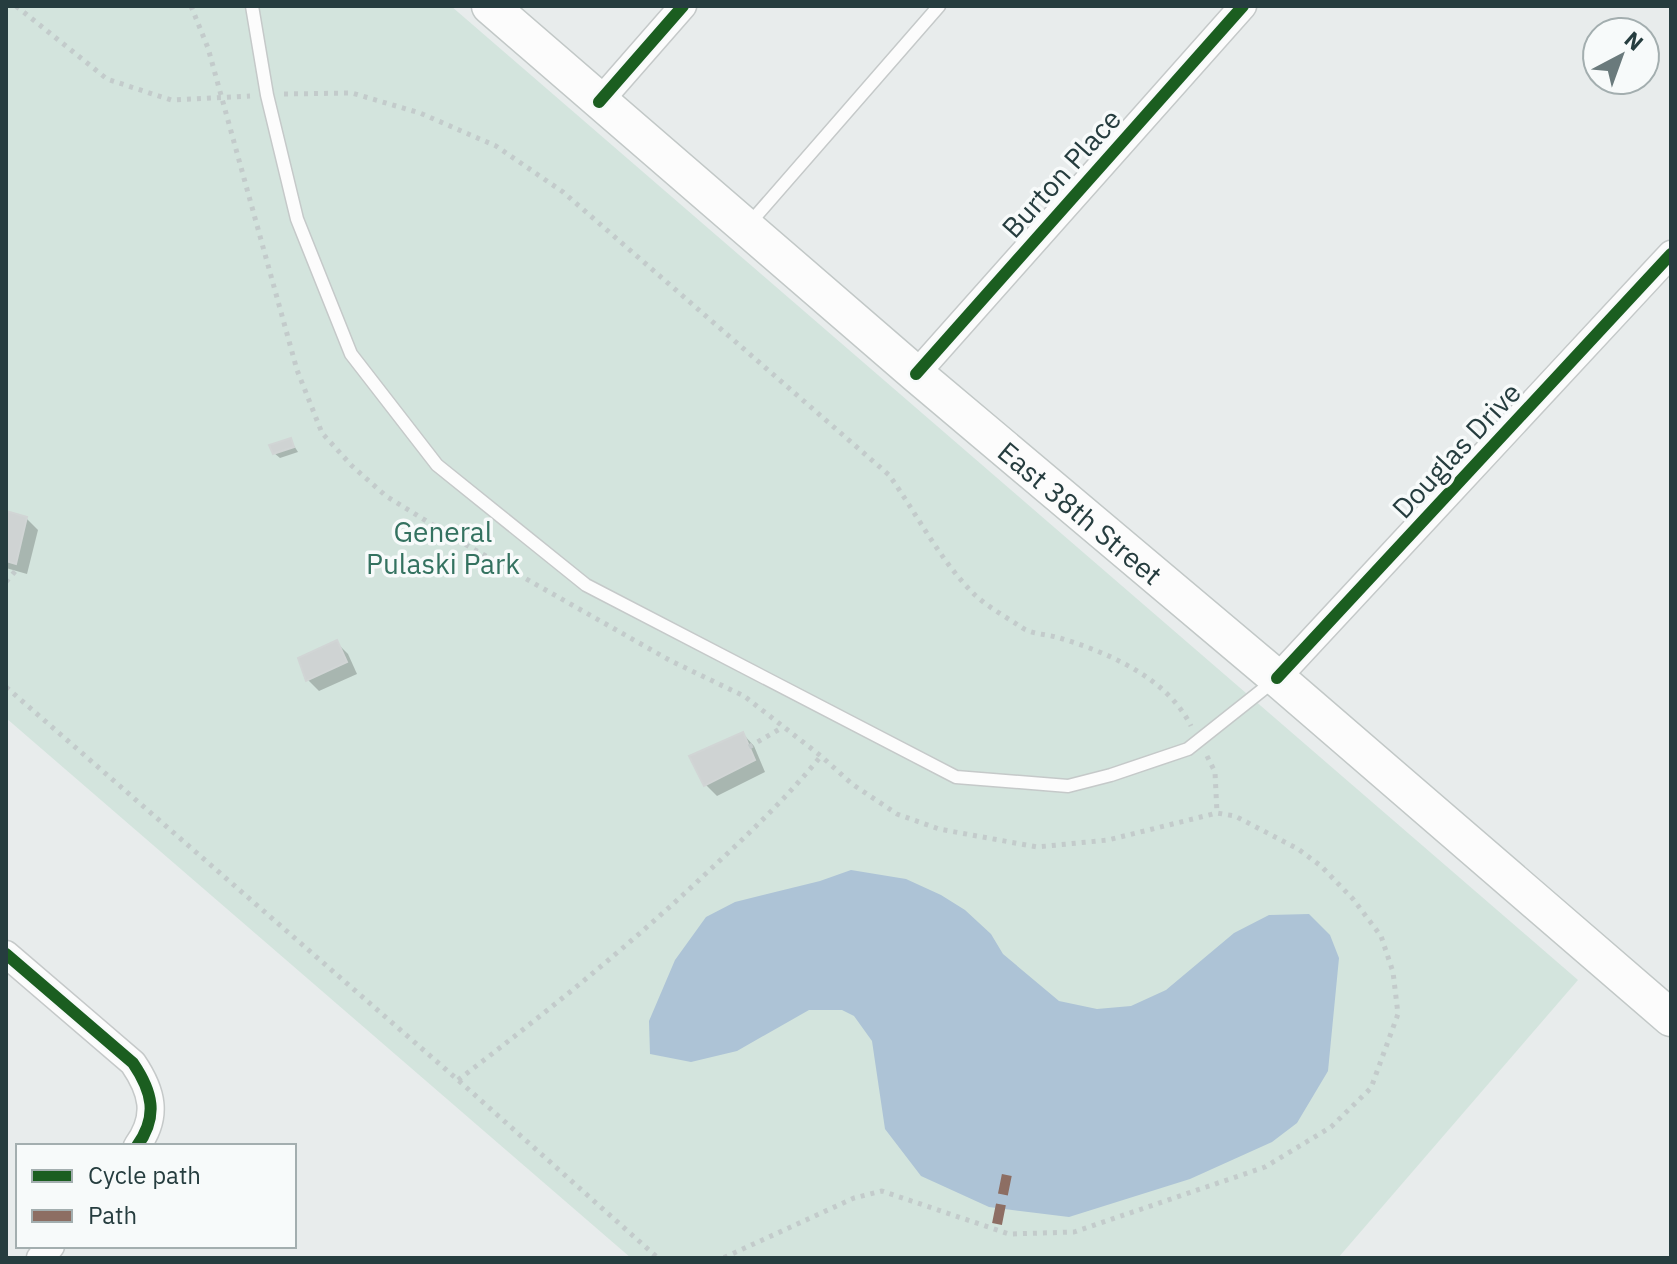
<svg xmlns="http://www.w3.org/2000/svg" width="1677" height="1264" viewBox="0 0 1677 1264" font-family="'IBM Plex Sans',sans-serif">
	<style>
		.green { fill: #d3e4dd }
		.water { fill: #adc3d6 }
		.shadow { fill: #0003 }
		.building { fill: #cfd3d3; stroke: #d1d5d5; stroke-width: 2 }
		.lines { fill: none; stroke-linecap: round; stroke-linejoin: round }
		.lane-casing { stroke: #c5c9c9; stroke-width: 15 }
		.street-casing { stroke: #c5c9c9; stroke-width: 29 }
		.secondary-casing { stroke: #c2c8c7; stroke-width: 39 }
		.path { stroke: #c3cbcb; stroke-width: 5; stroke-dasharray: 4 6; stroke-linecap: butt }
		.lane { stroke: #fcfcfc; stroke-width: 12 }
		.street { stroke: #fcfcfc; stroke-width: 26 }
		.secondary { stroke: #fcfcfc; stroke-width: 36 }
		.quiet { stroke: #8d6e63; stroke-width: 10; stroke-dasharray: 20 10; stroke-linecap: butt }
		.cycleway-casing { stroke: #f7fafa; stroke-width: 17 }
		.cycleway { stroke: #1b5e20; stroke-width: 12 }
		.labels { text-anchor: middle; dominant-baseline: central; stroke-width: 7; stroke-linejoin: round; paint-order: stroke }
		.street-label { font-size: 28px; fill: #263d3f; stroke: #f7fafa }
		.park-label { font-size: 28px; fill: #347260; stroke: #f7fafa }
	</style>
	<rect width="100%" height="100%" fill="#e8ecec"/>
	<polygon class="green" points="6,6 451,6 1578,980 1338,1258 631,1258 6,718"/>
	<polygon class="water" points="851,870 906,879 941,895 965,910 991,934 1003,954 1059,1001 1097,1009 1131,1006 1166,990 1234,933 1269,915 1309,914 1330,935 1339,958 1328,1071 1297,1123 1272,1142 1190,1179 1069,1217 989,1207 921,1176 885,1129 872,1041 854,1016 842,1010 809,1010 737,1051 691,1062 650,1054 649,1021 675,960 706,917 735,902 820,881"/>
	<g class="shadow">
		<polygon points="291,441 298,452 280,458 274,453"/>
		<polygon points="6,513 26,518 38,530 27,574 6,568"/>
		<polygon points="336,642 348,654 357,674 319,691 308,680"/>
		<polygon points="743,734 754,746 765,772 717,796 705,784"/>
	</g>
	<g class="building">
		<polygon points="291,438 294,447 273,454 269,445"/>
		<polygon points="6,511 27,517 16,564 6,561"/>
		<polygon points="337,640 347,662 306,681 298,658"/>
		<polygon points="743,732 755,760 704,786 689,756"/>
	</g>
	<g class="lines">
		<defs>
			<g id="lane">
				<polyline points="252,6 267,95 297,219 351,354 437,465 586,585 956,777 1068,786 1111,775 1188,749 1275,680"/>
				<polyline points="749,224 939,6"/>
			</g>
			<g id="street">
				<polyline points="599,102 683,6"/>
				<polyline points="916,374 1243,6"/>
				<polyline points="1277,678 1671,254"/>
				<path d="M6,954L133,1063C152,1091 159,1116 137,1146"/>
				<polyline points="40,1258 51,1246"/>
			</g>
			<g id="secondary">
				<path id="s1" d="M490,6L916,374L1277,678L1671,1018"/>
			</g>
		</defs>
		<use href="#lane" class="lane-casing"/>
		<use href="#street" class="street-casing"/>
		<use href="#secondary" class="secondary-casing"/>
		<g class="path">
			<polyline points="16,6 107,79 171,100 250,96"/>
			<polyline points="191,6 208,48 297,370 322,433 352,466 386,496 454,538 671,661 744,696 821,756 852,784 897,814 939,829 1037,847 1108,840 1217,813 1235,816 1298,849 1321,866 1353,899 1381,936 1393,972 1398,1014 1371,1088 1331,1127 1265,1167 1074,1232 1009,1234 882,1191 854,1198 723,1258"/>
			<path d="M284,94L352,93L420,113L496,146L563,192L889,475C917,514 940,561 975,595C988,607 1006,617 1021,627C1031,634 1044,634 1056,637C1105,651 1167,677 1191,726"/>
			<polyline points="6,582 17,569"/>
			<polyline points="6,687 458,1080 658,1258"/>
			<polyline points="749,747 783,727"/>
			<polyline points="1207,756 1215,772 1217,813"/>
			<path d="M458,1080C547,1012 634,942 715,865C752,831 789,795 821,756"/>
		</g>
		<use href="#lane" class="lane"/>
		<use href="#street" class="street"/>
		<use href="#secondary" class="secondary"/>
		<polyline class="quiet" points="997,1224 1008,1169"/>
		<defs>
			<g id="cycleway">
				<polyline points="599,102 683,6"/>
				<polyline points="916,374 1243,6"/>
				<polyline points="1277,678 1671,254"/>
				<path d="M6,954L133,1063C152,1091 159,1116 137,1146"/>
			</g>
		</defs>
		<use href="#cycleway" class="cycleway-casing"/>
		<use href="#cycleway" class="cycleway"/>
	</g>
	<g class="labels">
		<g class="street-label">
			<text transform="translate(1061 173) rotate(-48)">Burton Place</text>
			<text transform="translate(1456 450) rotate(-47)">Douglas Drive</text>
			<text stroke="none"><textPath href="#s1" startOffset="778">East 38th Street</textPath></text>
		</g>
		<g class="park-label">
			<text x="443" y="531">General<tspan x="443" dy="32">Pulaski Park</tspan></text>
		</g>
	</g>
	<rect width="1677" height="1264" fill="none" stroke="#263d3f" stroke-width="16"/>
	<rect x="16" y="1144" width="280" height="104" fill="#f7fafa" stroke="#a3aeaf" stroke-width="2"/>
	<rect x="32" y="1170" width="40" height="12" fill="#1b5e20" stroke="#a3aeaf" stroke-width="2"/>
	<text x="88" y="1184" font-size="24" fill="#263d3f">Cycle path</text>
	<rect x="32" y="1210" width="40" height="12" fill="#8d6e63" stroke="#a3aeaf" stroke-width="2"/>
	<text x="88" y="1224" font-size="24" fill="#263d3f">Path</text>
	<g transform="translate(1621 56) rotate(41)"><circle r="38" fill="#f7fafa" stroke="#a3aeaf" stroke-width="2"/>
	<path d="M0-6L14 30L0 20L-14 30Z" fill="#6a7a7c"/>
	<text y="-12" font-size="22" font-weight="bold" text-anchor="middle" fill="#263d3f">N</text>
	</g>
</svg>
